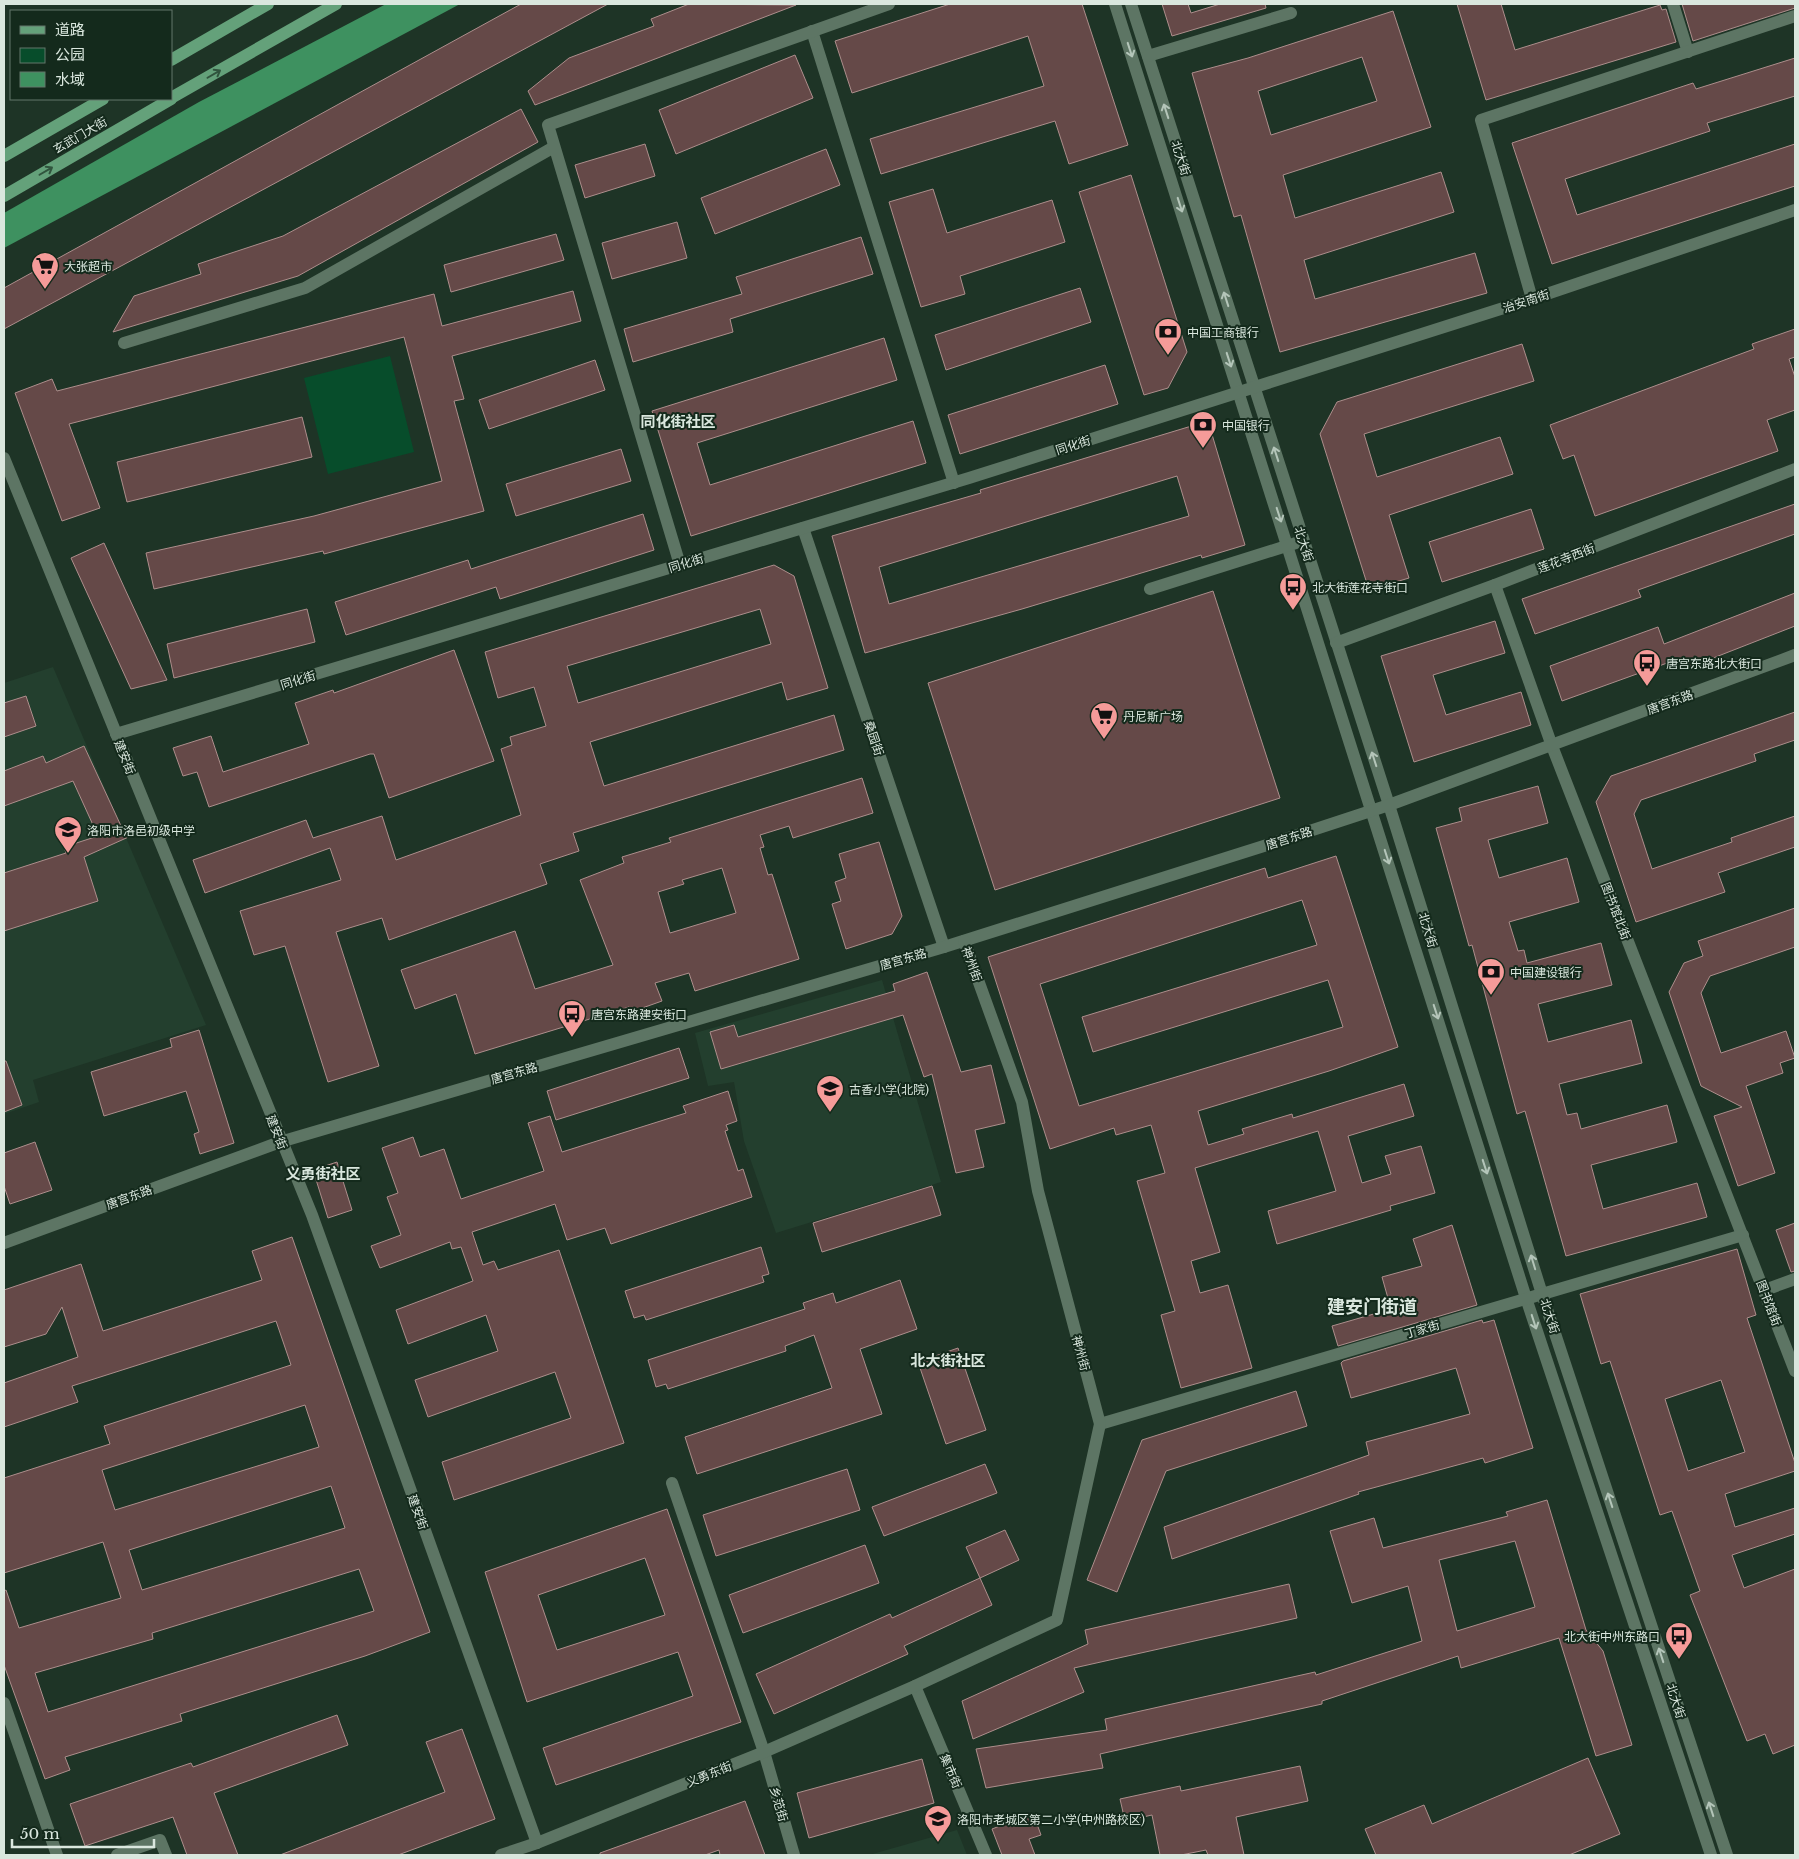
<svg xmlns="http://www.w3.org/2000/svg" width="1799" height="1859" viewBox="0 0 1799 1859" font-family="'Libre Baskerville','Noto Sans SC',serif">
	<style>
		.built { fill: #233f2e }
		.green { fill: #074d2b }
		.water { fill: #3e9160 }
		.building { fill: #654948; stroke: #ad8e8c; fill-rule: evenodd }
		.lines { fill: none; stroke-linecap: round; stroke-linejoin: round }
		.minor { stroke: #5d7564; stroke-width: 12 }
		.major { stroke: #64a17a; stroke-width: 12 }
		.oneway { stroke: #b4c5b9 }
		.oneway2 { stroke: #30543d }
		.labels { text-anchor: middle; dominant-baseline: central; stroke-width: 4; stroke-linejoin: round; paint-order: stroke }
		.street-label { font-size: 12px; fill: #dae7de; stroke: #142a1c }
		.poi-label { font-size: 12px; fill: #dae7de; stroke: #142a1c; text-anchor: start }
		.quarter-label { font-size: 15px; font-weight: bold; fill: #dae7de; stroke: #142a1c }
		.district-label { font-size: 18px; font-weight: bold; fill: #dae7de; stroke: #142a1c }
	</style>
	<rect width="100%" height="100%" fill="#1e3426"/>
	<g class="built">
		<polygon points="53,667 206,1025 33,1080 39,1102 4,1114 4,683"/>
		<polygon points="882,980 941,1182 776,1233 744,1141 734,1082 708,1086 695,1033"/>
		<polygon points="957,1830 967,1855 869,1855"/>
	</g>
	<polygon class="green" points="390,356 414,452 328,474 304,378"/>
	<polygon class="water" points="386,4 460,4 4,248 4,213 199,102"/>
	<g class="building">
		<polygon points="521,4 608,4 4,329 4,288"/>
		<polygon points="689,4 796,5 535,105 528,91 569,58 654,26 651,19"/>
		<polygon points="950,4 1082,4 1128,145 1069,164 1055,121 881,174 870,139 1044,86 1028,36 852,93 835,41"/>
		<polygon points="1162,4 1188,4 1191,13 1220,4 1265,4 1266,8 1172,36"/>
		<polygon points="1457,4 1501,4 1515,50 1660,5 1662,10 1666,9 1676,42 1486,100"/>
		<polygon points="1682,4 1795,4 1795,8 1693,41"/>
		<path d="M1393,11L1431,127L1283,175L1295,218L1441,172L1454,212L1304,260L1315,299L1475,253L1487,293L1280,352L1241,215L1234,217L1192,73L1248,58ZM1362,57L1377,101L1271,135L1258,91Z"/>
		<polygon points="795,55 813,98 676,154 659,110"/>
		<polygon points="1795,58 1795,96 1707,123 1710,131 1565,179 1577,215 1795,144 1795,186 1552,264 1512,143 1693,83 1696,89"/>
		<polygon points="521,109 538,142 298,276 113,332 134,296 201,274 198,264 283,236"/>
		<polygon points="645,144 655,176 585,198 575,165"/>
		<polygon points="826,149 840,185 715,234 701,198"/>
		<polygon points="1131,175 1187,352 1168,388 1144,395 1079,192"/>
		<polygon points="933,189 947,233 1052,200 1065,242 960,276 965,294 921,307 889,202"/>
		<polygon points="677,222 687,258 612,279 602,243"/>
		<polygon points="556,234 564,260 451,292 444,265"/>
		<polygon points="861,237 873,274 730,319 733,332 633,362 624,329 742,294 736,277"/>
		<polygon points="1080,288 1091,322 946,370 935,335"/>
		<polygon points="573,291 581,321 452,356 464,399 454,401 484,511 324,554 323,551 154,589 146,553 314,516 442,481 404,337 69,424 100,508 62,521 15,393 52,379 57,391 434,294 442,326"/>
		<polygon points="1795,329 1795,357 1789,359 1795,377 1795,410 1767,420 1778,451 1595,516 1574,455 1563,459 1550,425 1754,349 1752,344"/>
		<polygon points="884,338 897,380 697,443 710,485 913,421 926,463 691,536 652,411"/>
		<polygon points="1522,344 1534,381 1364,434 1377,477 1500,437 1513,474 1389,515 1409,578 1369,590 1320,434 1337,402"/>
		<polygon points="595,360 605,390 489,429 479,400"/>
		<polygon points="1105,365 1118,404 960,454 948,415"/>
		<polygon points="302,417 312,457 127,502 117,462"/>
		<path d="M1208,421L1245,545L1202,558L1201,555L1022,609L865,653L832,536L981,493L980,490ZM1177,476L1189,516L889,604L879,567Z"/>
		<polygon points="621,449 631,481 516,516 506,484"/>
		<polygon points="1795,504 1795,534 1638,590 1641,597 1535,634 1522,599"/>
		<polygon points="1531,509 1544,549 1442,582 1429,542"/>
		<polygon points="643,514 654,550 500,599 496,587 346,635 335,602 468,560 471,569"/>
		<polygon points="104,543 124,587 167,680 131,689 71,558"/>
		<path d="M774,565L794,576L828,688L787,700L782,682L590,742L604,786L834,715L844,750L573,833L579,851L540,864L547,884L389,940L382,918L336,932L379,1066L328,1082L285,946L254,955L240,911L341,880L330,848L205,893L193,860L306,820L313,838L382,816L396,860L521,815L501,749L512,745L510,737L546,726L534,687L498,698L485,652ZM760,609L771,644L578,703L567,666Z"/>
		<polygon points="1213,591 1280,798 995,890 928,683"/>
		<polygon points="1795,593 1795,626 1685,669 1681,658 1562,701 1550,666 1658,627 1664,644"/>
		<polygon points="307,609 315,642 174,678 167,644"/>
		<polygon points="1495,621 1505,653 1433,675 1446,715 1521,692 1531,725 1414,762 1381,656"/>
		<polygon points="454,650 494,761 389,798 374,754 370,754 209,807 197,772 183,776 173,748 211,736 223,772 309,744 295,703 333,690 334,693"/>
		<polygon points="26,696 36,726 4,737 4,703"/>
		<polygon points="1795,712 1795,740 1754,754 1756,761 1641,800 1634,814 1652,869 1732,842 1731,838 1795,816 1795,847 1718,873 1725,892 1636,922 1596,802 1611,776"/>
		<polygon points="84,746 122,828 130,826 133,835 84,857 98,901 4,931 4,873 66,853 64,847 98,836 73,781 4,806 4,771 43,756 46,763"/>
		<path d="M862,778L873,813L793,838L789,826L760,835L764,847L760,848L768,875L772,874L799,959L695,991L689,973L655,983L662,1001L631,1012L629,1007L475,1054L456,994L415,1009L401,970L515,931L535,989L613,965L580,880L624,863L622,857L671,842L669,838ZM722,868L736,913L670,933L658,892L684,884L682,880Z"/>
		<polygon points="1538,786 1548,823 1488,840 1499,878 1567,858 1579,902 1509,922 1518,951 1524,950 1527,963 1601,943 1612,985 1538,1004 1548,1042 1631,1020 1642,1063 1559,1084 1567,1115 1577,1113 1581,1129 1667,1105 1677,1142 1591,1165 1603,1209 1697,1183 1707,1217 1566,1256 1525,1111 1517,1114 1472,945 1469,946 1436,828 1462,821 1459,808"/>
		<polygon points="879,842 902,916 892,934 846,949 832,904 841,901 835,882 846,878 839,854"/>
		<path d="M1336,856L1398,1047L1329,1071L1198,1111L1208,1145L1244,1134L1242,1129L1292,1114L1293,1118L1404,1084L1414,1116L1348,1136L1362,1183L1391,1174L1385,1156L1421,1146L1435,1193L1390,1206L1391,1210L1277,1244L1268,1211L1336,1191L1318,1131L1195,1168L1220,1252L1191,1261L1200,1293L1228,1285L1252,1368L1181,1388L1161,1315L1175,1311L1137,1181L1165,1173L1151,1125L1116,1135L1114,1128L1050,1149L988,957L1265,868L1268,878ZM1302,900L1317,945L1082,1017L1093,1052L1328,980L1343,1027L1079,1106L1040,984Z"/>
		<polygon points="1795,908 1795,947 1710,976 1701,993 1721,1053 1786,1031 1795,1058 1780,1063 1783,1073 1746,1086 1775,1173 1738,1186 1714,1116 1742,1107 1701,1086 1669,992 1684,963 1703,956 1698,941"/>
		<polygon points="927,972 961,1072 991,1065 1005,1123 975,1130 984,1167 956,1173 932,1074 924,1077 903,1015 721,1069 710,1032 734,1025 738,1037 895,991 893,984"/>
		<polygon points="199,1030 234,1143 200,1154 194,1134 199,1132 186,1091 104,1116 91,1072 172,1047 170,1039"/>
		<polygon points="679,1048 689,1078 556,1120 547,1091"/>
		<polygon points="4,1061 6,1061 22,1105 4,1112"/>
		<polygon points="728,1091 737,1121 726,1125 728,1130 725,1131 738,1171 743,1169 752,1197 611,1244 605,1228 567,1240 555,1204 472,1232 483,1265 494,1261 498,1270 559,1250 624,1443 454,1500 442,1462 571,1418 555,1372 428,1417 415,1380 498,1351 486,1315 408,1344 396,1310 473,1281 461,1247 452,1249 450,1242 380,1268 371,1246 401,1235 387,1197 398,1193 382,1148 413,1137 420,1157 444,1149 461,1199 544,1171 528,1123 550,1116 562,1152 686,1113 683,1106"/>
		<polygon points="35,1142 52,1190 10,1204 4,1186 4,1153"/>
		<polygon points="337,1162 352,1210 328,1218 313,1170"/>
		<polygon points="932,1186 941,1215 822,1252 813,1223"/>
		<polygon points="1795,1223 1795,1271 1791,1272 1776,1230"/>
		<polygon points="1452,1225 1477,1305 1338,1346 1332,1326 1391,1309 1382,1277 1422,1266 1413,1239"/>
		<path d="M292,1237L430,1632L365,1656L180,1714L182,1721L65,1757L70,1770L45,1779L4,1665V1591L6,1590L19,1628L121,1598L103,1542L4,1573V1478L110,1444L104,1426L291,1365L276,1321L72,1386L78,1402L4,1427V1383L78,1357L62,1307L46,1334L4,1347V1290L81,1264L103,1331L262,1280L252,1251ZM305,1405L319,1447L115,1510L102,1470ZM331,1486L345,1528L142,1590L129,1550ZM359,1569L374,1611L48,1712L35,1673L153,1639L152,1633Z"/>
		<polygon points="761,1247 769,1274 762,1276 764,1282 646,1320 644,1315 634,1318 625,1291"/>
		<path d="M1737,1249L1756,1315L1747,1318L1795,1463V1471L1725,1494L1735,1527L1795,1508V1534L1732,1555L1744,1588L1795,1569V1745L1773,1754L1765,1734L1747,1741L1690,1595L1700,1591L1672,1511L1660,1515L1610,1361L1601,1364L1580,1294ZM1721,1380L1745,1452L1688,1471L1665,1399Z"/>
		<polygon points="900,1280 917,1329 860,1349 882,1414 697,1474 685,1437 832,1388 814,1335 785,1346 786,1351 668,1389 666,1384 656,1387 648,1360 805,1309 803,1303 833,1293 836,1303"/>
		<polygon points="1482,1320 1483,1323 1494,1320 1533,1448 1485,1463 1483,1458 1358,1492 1359,1494 1172,1559 1164,1527 1369,1455 1366,1442 1470,1414 1456,1368 1351,1398 1341,1363 1343,1361"/>
		<polygon points="958,1348 986,1430 946,1444 918,1362"/>
		<polygon points="1296,1391 1307,1426 1166,1471 1117,1592 1087,1580 1142,1440"/>
		<polygon points="985,1464 997,1493 884,1536 872,1507"/>
		<polygon points="847,1469 860,1510 716,1556 703,1515"/>
		<path d="M1547,1500L1586,1630L1603,1651L1632,1745L1596,1756L1559,1638L1461,1668L1458,1656L1322,1701V1704L1100,1754L1103,1768L986,1788L976,1749L1107,1730L1105,1719L1315,1672L1316,1675L1422,1641L1408,1586L1352,1603L1330,1531L1374,1518L1383,1548L1508,1516L1506,1512ZM1515,1541L1535,1607L1457,1631L1439,1560Z"/>
		<path d="M667,1509L741,1722L556,1785L543,1748L693,1696L678,1652L527,1702L485,1572ZM645,1558L665,1615L557,1650L538,1595Z"/>
		<polygon points="1005,1530 1019,1560 980,1578 966,1547"/>
		<polygon points="865,1545 879,1583 743,1633 729,1595"/>
		<polygon points="980,1578 992,1605 904,1646 908,1654 774,1714 756,1674 890,1614 892,1618"/>
		<polygon points="1289,1584 1297,1618 1074,1668 1084,1692 973,1739 962,1701 1088,1644 1085,1630"/>
		<polygon points="337,1715 348,1745 214,1793 238,1855 187,1855 173,1817 85,1846 70,1804 191,1763 193,1767"/>
		<polygon points="462,1729 495,1819 398,1855 280,1855 445,1792 426,1742"/>
		<polygon points="1588,1758 1620,1834 1569,1855 1376,1855 1365,1829 1424,1805 1432,1824"/>
		<polygon points="922,1759 934,1803 809,1838 797,1793"/>
		<polygon points="1300,1766 1308,1801 1236,1817 1244,1855 1208,1855 1206,1850 1181,1855 1160,1855 1152,1815 1125,1821 1120,1799 1180,1786 1181,1791"/>
		<polygon points="745,1801 765,1855 720,1855 719,1850 705,1855 600,1855 600,1853"/>
		<polygon points="1033,1813 1041,1835 1029,1839 1035,1855 1002,1855 992,1829"/>
	</g>
	<g class="lines">
		<g class="minor">
			<polyline points="1115,4 1526,1298 1711,1855"/>
			<polyline points="1131,4 1389,805 1542,1294 1727,1855"/>
			<polyline points="1673,4 1688,52"/>
			<polyline points="812,31 954,483"/>
			<polyline points="1148,56 1291,13"/>
			<polyline points="1532,299 1481,120 1795,16"/>
			<polyline points="124,343 305,288 554,147"/>
			<polyline points="4,458 312,1215 537,1843"/>
			<polyline points="803,528 944,947"/>
			<polyline points="680,565 548,125 889,4"/>
			<polyline points="1495,585 1552,746 1795,1371"/>
			<polyline points="1150,589 1296,543"/>
			<polyline points="1336,643 1495,585 1795,469"/>
			<polyline points="116,734 969,478 1532,299 1795,210"/>
			<polyline points="4,1243 280,1142 944,947 1267,845 1389,805 1795,655"/>
			<polyline points="1765,1290 1795,1279"/>
			<polyline points="1100,1424 1743,1235"/>
			<polyline points="672,1483 764,1752 794,1855"/>
			<polyline points="915,1686 986,1855"/>
			<polyline points="4,1703 57,1855"/>
			<polyline points="117,1855 160,1840 166,1855"/>
			<polyline points="501,1855 537,1843 764,1752 915,1686 1057,1620 1100,1424 1038,1191 1022,1102 964,941"/>
		</g>
		<g class="major">
			<polyline points="171,60 268,4"/>
			<polyline points="171,98 336,4"/>
			<polyline points="4,156 103,99"/>
			<polyline points="4,196 171,99"/>
		</g>
	</g>
	<defs><path id="oneway-shaft" d="M-6 0H5M1.5-3L5.5 0L1.5 3" fill="none" stroke-width="1.6" stroke-linecap="round" stroke-linejoin="round" transform="scale(1.25)"/></defs>
	<g class="oneway">
		<use href="#oneway-shaft" transform="translate(1130 50) rotate(72)"/>
		<use href="#oneway-shaft" transform="translate(1166 111) rotate(-108)"/>
		<use href="#oneway-shaft" transform="translate(1180 205) rotate(72)"/>
		<use href="#oneway-shaft" transform="translate(1226 299) rotate(-108)"/>
		<use href="#oneway-shaft" transform="translate(1229 360) rotate(72)"/>
		<use href="#oneway-shaft" transform="translate(1276 454) rotate(-108)"/>
		<use href="#oneway-shaft" transform="translate(1279 515) rotate(72)"/>
		<use href="#oneway-shaft" transform="translate(1374 759) rotate(-108)"/>
		<use href="#oneway-shaft" transform="translate(1387 857) rotate(72)"/>
		<use href="#oneway-shaft" transform="translate(1436 1012) rotate(72)"/>
		<use href="#oneway-shaft" transform="translate(1485 1167) rotate(72)"/>
		<use href="#oneway-shaft" transform="translate(1533 1262) rotate(-107)"/>
		<use href="#oneway-shaft" transform="translate(1534 1322) rotate(72)"/>
		<use href="#oneway-shaft" transform="translate(1610 1500) rotate(-108)"/>
		<use href="#oneway-shaft" transform="translate(1661 1655) rotate(-108)"/>
		<use href="#oneway-shaft" transform="translate(1711 1809) rotate(-108)"/>
	</g>
	<g class="oneway2">
		<use href="#oneway-shaft" transform="translate(214 74) rotate(-30)"/>
		<use href="#oneway-shaft" transform="translate(46 171) rotate(-30)"/>
	</g>
	<defs>
		<symbol id="supermarket-pin" viewBox="-11 -11 22 30"><path d="M0 17L-7.5 6A9.5 9.5 0 1 1 7.5 6Z" fill="#f59b99" stroke="#142a1c"/><path d="M-6-5.5h2.5l.6 2H6L4.5 2H-2.5L-4.4-4H-6ZM-1.5 3.2a1.3 1.3 0 1 0 .1 0ZM3 3.2a1.3 1.3 0 1 0 .1 0Z" fill="#111"/></symbol>
		<symbol id="bank-pin" viewBox="-11 -11 22 30"><path d="M0 17L-7.5 6A9.5 9.5 0 1 1 7.5 6Z" fill="#f59b99" stroke="#142a1c"/><path d="M-6-4H6V4H-6ZM0-2.3a2.3 2.3 0 1 0 0 4.6a2.3 2.3 0 1 0 0-4.6Z" fill="#111"/></symbol>
		<symbol id="bus-pin" viewBox="-11 -11 22 30"><path d="M0 17L-7.5 6A9.5 9.5 0 1 1 7.5 6Z" fill="#f59b99" stroke="#142a1c"/><path d="M-5-6H5V4H4V6H2V4H-2V6H-4V4H-5ZM-3.5-4V0h7V-4ZM-3.5 1.2v1.5H-2V1.2ZM2 1.2v1.5H3.5V1.2Z" fill="#111"/></symbol>
		<symbol id="school-pin" viewBox="-11 -11 22 30"><path d="M0 17L-7.5 6A9.5 9.5 0 1 1 7.5 6Z" fill="#f59b99" stroke="#142a1c"/><path d="M0-5L7-2L0 1L-7-2ZM-4 1L0 2.5L4 1V4Q0 6-4 4Z" fill="#111"/></symbol>
	</defs>
	<g fill-rule="evenodd">
		<use href="#supermarket-pin" x="29" y="250" width="32" height="43"/>
		<use href="#bank-pin" x="1152" y="316" width="32" height="43"/>
		<use href="#bank-pin" x="1187" y="409" width="32" height="43"/>
		<use href="#bus-pin" x="1277" y="571" width="32" height="43"/>
		<use href="#bus-pin" x="1631" y="647" width="32" height="43"/>
		<use href="#supermarket-pin" x="1088" y="700" width="32" height="43"/>
		<use href="#school-pin" x="52" y="814" width="32" height="43"/>
		<use href="#bank-pin" x="1475" y="956" width="32" height="43"/>
		<use href="#bus-pin" x="556" y="998" width="32" height="43"/>
		<use href="#school-pin" x="814" y="1073" width="32" height="43"/>
		<use href="#bus-pin" x="1663" y="1620" width="32" height="43"/>
		<use href="#school-pin" x="922" y="1803" width="32" height="43"/>
	</g>
	<g class="labels">
		<g class="street-label">
			<text transform="translate(80 135) rotate(-30)">玄武门大街</text>
			<text transform="translate(1181 158) rotate(72)">北大街</text>
			<text transform="translate(1526 301) rotate(-18)">治安南街</text>
			<text transform="translate(1073 445) rotate(-18)">同化街</text>
			<text transform="translate(1304 544) rotate(72)">北大街</text>
			<text transform="translate(1566 558) rotate(-21)">莲花寺西街</text>
			<text transform="translate(686 563) rotate(-17)">同化街</text>
			<text transform="translate(298 680) rotate(-17)">同化街</text>
			<text transform="translate(1670 702) rotate(-20)">唐宫东路</text>
			<text transform="translate(874 738) rotate(71)">桑园街</text>
			<text transform="translate(125 757) rotate(68)">建安街</text>
			<text transform="translate(1289 838) rotate(-18)">唐宫东路</text>
			<text transform="translate(1616 911) rotate(69)">图书馆北街</text>
			<text transform="translate(1428 930) rotate(73)">北大街</text>
			<text transform="translate(903 959) rotate(-16)">唐宫东路</text>
			<text transform="translate(972 964) rotate(70)">神州街</text>
			<text transform="translate(514 1073) rotate(-16)">唐宫东路</text>
			<text transform="translate(277 1132) rotate(68)">建安街</text>
			<text transform="translate(129 1197) rotate(-20)">唐宫东路</text>
			<text transform="translate(1769 1303) rotate(69)">图书馆街</text>
			<text transform="translate(1550 1316) rotate(72)">北大街</text>
			<text transform="translate(1422 1329) rotate(-16)">丁家街</text>
			<text transform="translate(1081 1353) rotate(75)">神州街</text>
			<text transform="translate(418 1512) rotate(70)">建安街</text>
			<text transform="translate(1676 1701) rotate(72)">北大街</text>
			<text transform="translate(951 1771) rotate(67)">集市街</text>
			<text transform="translate(709 1774) rotate(-22)">义勇东街</text>
			<text transform="translate(779 1804) rotate(74)">乡范街</text>
		</g>
		<g class="poi-label">
			<text x="64" y="266">大张超市</text>
			<text x="1187" y="332">中国工商银行</text>
			<text x="1222" y="425">中国银行</text>
			<text x="1312" y="587">北大街莲花寺街口</text>
			<text x="1666" y="663">唐宫东路北大街口</text>
			<text x="1123" y="716">丹尼斯广场</text>
			<text x="87" y="830">洛阳市洛邑初级中学</text>
			<text x="1510" y="972">中国建设银行</text>
			<text x="591" y="1014">唐宫东路建安街口</text>
			<text x="849" y="1089">古香小学(北院)</text>
			<text x="1660" y="1636" text-anchor="end">北大街中州东路口</text>
			<text x="957" y="1819">洛阳市老城区第二小学(中州路校区)</text>
		</g>
		<g class="quarter-label">
			<text x="678" y="421">同化街社区</text>
			<text x="323" y="1173">义勇街社区</text>
			<text x="948" y="1360">北大街社区</text>
		</g>
		<g class="district-label">
			<text x="1372" y="1307">建安门街道</text>
		</g>
	</g>
	<rect width="1799" height="1859" fill="none" stroke="#dae7de" stroke-width="10"/>
	<rect x="10" y="10" width="162" height="90" fill="#142a1c" stroke="#63766a"/>
	<rect x="20" y="26" width="25" height="8" fill="#64a17a" stroke="#63766a"/>
	<text x="55" y="35" font-size="15" fill="#dae7de">道路</text>
	<rect x="20" y="48" width="25" height="15" fill="#074d2b" stroke="#63766a"/>
	<text x="55" y="60" font-size="15" fill="#dae7de">公园</text>
	<rect x="20" y="72" width="25" height="15" fill="#3e9160" stroke="#63766a"/>
	<text x="55" y="85" font-size="15" fill="#dae7de">水域</text>
	<path d="M12 1839v8h142v-8" fill="none" stroke="#dae7de" stroke-width="2.5"/>
	<text x="20" y="1839" font-size="15" fill="#dae7de" stroke="#142a1c" stroke-width="4" paint-order="stroke">50 m</text>
</svg>
